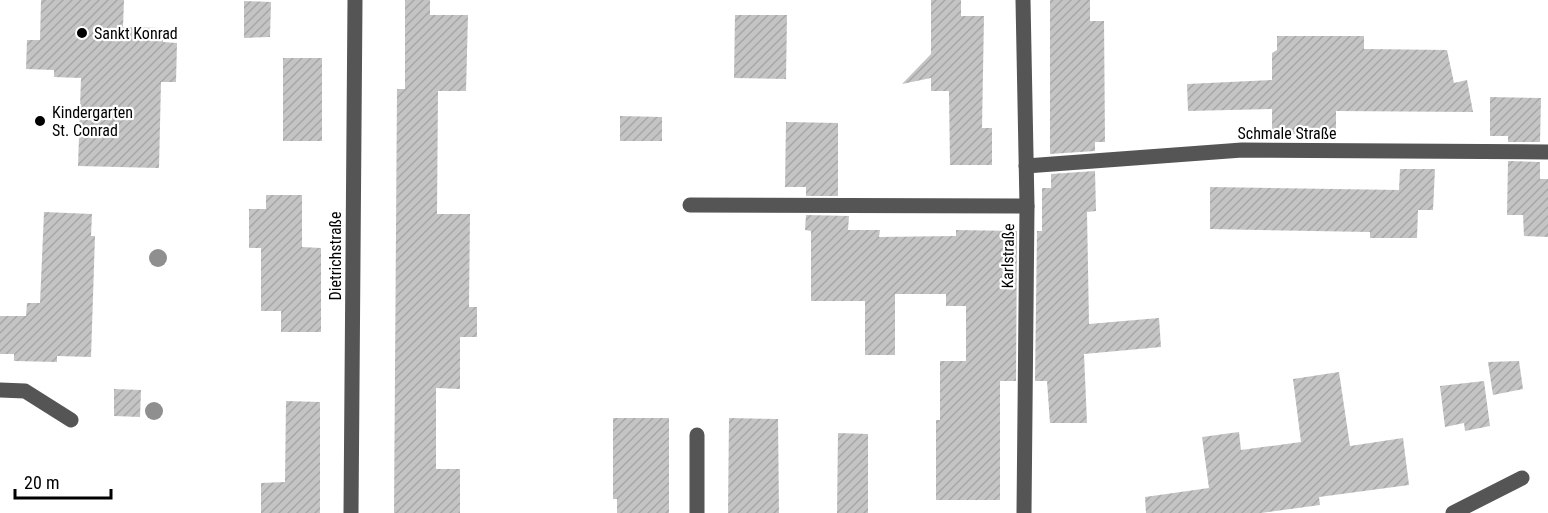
<svg xmlns="http://www.w3.org/2000/svg" width="1548" height="513" viewBox="0 0 1548 513" font-family="'Roboto Condensed',sans-serif">
	<style>
		.building { fill: url(#building-hatch) }
		.lines { fill: none; stroke-linecap: round; stroke-linejoin: round }
		.minor { stroke: #555; stroke-width: 15 }
		.tree { fill: #8f8f8f }
		.poi-dot { fill: #000; stroke: #fff; stroke-width: 2 }
		.labels { text-anchor: middle; dominant-baseline: central; stroke-width: 4.5; stroke-linejoin: round; paint-order: stroke }
		.poi-label { font-size: 16px; fill: #000; stroke: #fff; text-anchor: start }
		.street-label { font-size: 16px; fill: #000; stroke: #fff }
	</style>
	<defs>
		<pattern id="building-hatch" width="6" height="6" patternUnits="userSpaceOnUse" patternTransform="scale(1.5)"><rect width="6" height="6" fill="#c4c4c4"/><path d="M-1 1l2-2M0 6l6-6M5 7l2-2" fill="none" stroke="#a7a7a7"/></pattern>
	</defs>
	<rect width="100%" height="100%" fill="#fff"/>
	<g class="building">
		<polygon points="41,0 124,0 123,27 163,28 163,42 177,43 176,82 161,82 159,168 78,166 81,78 54,77 54,70 26,69 27,40 40,40"/>
		<polygon points="405,0 430,0 430,15 468,15 466,91 438,91 437,214 470,214 469,307 477,307 477,337 460,337 460,389 436,388 436,469 460,469 460,513 394,513 397,89 405,89"/>
		<polygon points="931,0 961,0 961,16 984,16 982,128 992,128 992,165 950,165 949,91 931,91 931,78 902,84 931,54"/>
		<polygon points="1050,0 1090,0 1090,21 1104,21 1105,142 1095,142 1095,151 1050,154"/>
		<polygon points="244,1 271,2 270,37 244,38"/>
		<polygon points="735,15 787,15 786,79 734,78"/>
		<polygon points="1277,36 1364,36 1364,49 1447,50 1454,83 1467,80 1473,112 1336,111 1336,134 1272,134 1272,109 1188,111 1187,84 1272,80 1272,53 1277,50"/>
		<rect x="283" y="58" width="39" height="83"/>
		<polygon points="1490,97 1541,98 1540,142 1508,142 1508,136 1490,136"/>
		<polygon points="620,116 662,117 662,141 620,141"/>
		<polygon points="786,122 838,123 838,196 806,196 806,187 785,187"/>
		<polygon points="1508,161 1540,162 1540,179 1548,179 1548,237 1524,236 1523,215 1507,215"/>
		<polygon points="1400,169 1435,169 1433,210 1418,210 1417,238 1370,238 1370,232 1210,229 1210,187 1399,190"/>
		<polygon points="1095,171 1096,211 1087,212 1089,324 1159,318 1161,347 1084,354 1087,423 1050,423 1047,381 1035,381 1037,231 1042,231 1042,188 1051,188 1051,174"/>
		<polygon points="266,195 302,195 302,247 321,248 321,332 281,332 281,311 261,311 261,248 249,248 249,209 266,209"/>
		<polygon points="44,212 92,214 91,236 95,236 91,357 57,356 57,362 14,361 14,354 0,354 0,316 26,316 27,303 40,303"/>
		<polygon points="806,215 849,216 848,230 880,230 879,237 956,236 956,230 1017,231 1016,381 1000,381 1000,500 936,500 936,420 940,420 940,361 966,361 966,306 946,306 946,294 895,294 895,355 865,355 865,301 811,301 811,231 805,230"/>
		<polygon points="1519,361 1523,389 1493,395 1488,362"/>
		<polygon points="1339,372 1350,446 1403,438 1409,485 1319,497 1320,505 1261,513 1146,513 1145,497 1209,488 1202,437 1239,432 1241,450 1301,442 1293,379"/>
		<polygon points="1484,381 1490,426 1465,431 1464,423 1445,427 1440,386"/>
		<polygon points="114,389 141,390 140,417 114,416"/>
		<polygon points="286,401 320,402 320,513 261,513 261,483 285,482"/>
		<polygon points="613,418 669,418 669,513 617,513 617,499 613,499"/>
		<polygon points="729,418 778,419 779,513 728,513"/>
		<polygon points="838,433 868,434 868,513 837,513"/>
	</g>
	<g class="lines">
		<g class="minor">
			<polyline points="1023,0 1027,206 1024,513"/>
			<polyline points="1026,166 1242,150 1548,152"/>
			<polyline points="690,205 1027,206"/>
			<polyline points="0,390 25,391 71,420"/>
			<polyline points="697,435 697,513"/>
			<polyline points="351,513 355,0"/>
			<polyline points="1453,513 1522,478"/>
		</g>
	</g>
	<g class="tree">
		<circle cx="158" cy="258" r="9"/>
		<circle cx="154" cy="411" r="9"/>
	</g>
	<g class="poi-dot">
		<circle cx="82" cy="33" r="6"/>
		<circle cx="40" cy="121" r="6"/>
	</g>
	<g class="labels">
		<g class="poi-label">
			<text x="94" y="33">Sankt Konrad</text>
			<text x="52" y="112">Kindergarten<tspan x="52" dy="18">St. Conrad</tspan></text>
		</g>
		<g class="street-label">
			<text x="1287" y="133">Schmale Straße</text>
			<text transform="translate(335 256) rotate(-90)">Dietrichstraße</text>
			<text transform="translate(1008 256) rotate(-89)">Karlstraße</text>
		</g>
	</g>
	<path d="M15 489v9h96v-9" fill="none" stroke="#000000" stroke-width="3"/>
	<text x="24" y="489" font-size="18" fill="#000000" stroke="#ffffff" stroke-width="4.5" paint-order="stroke">20 m</text>
</svg>
